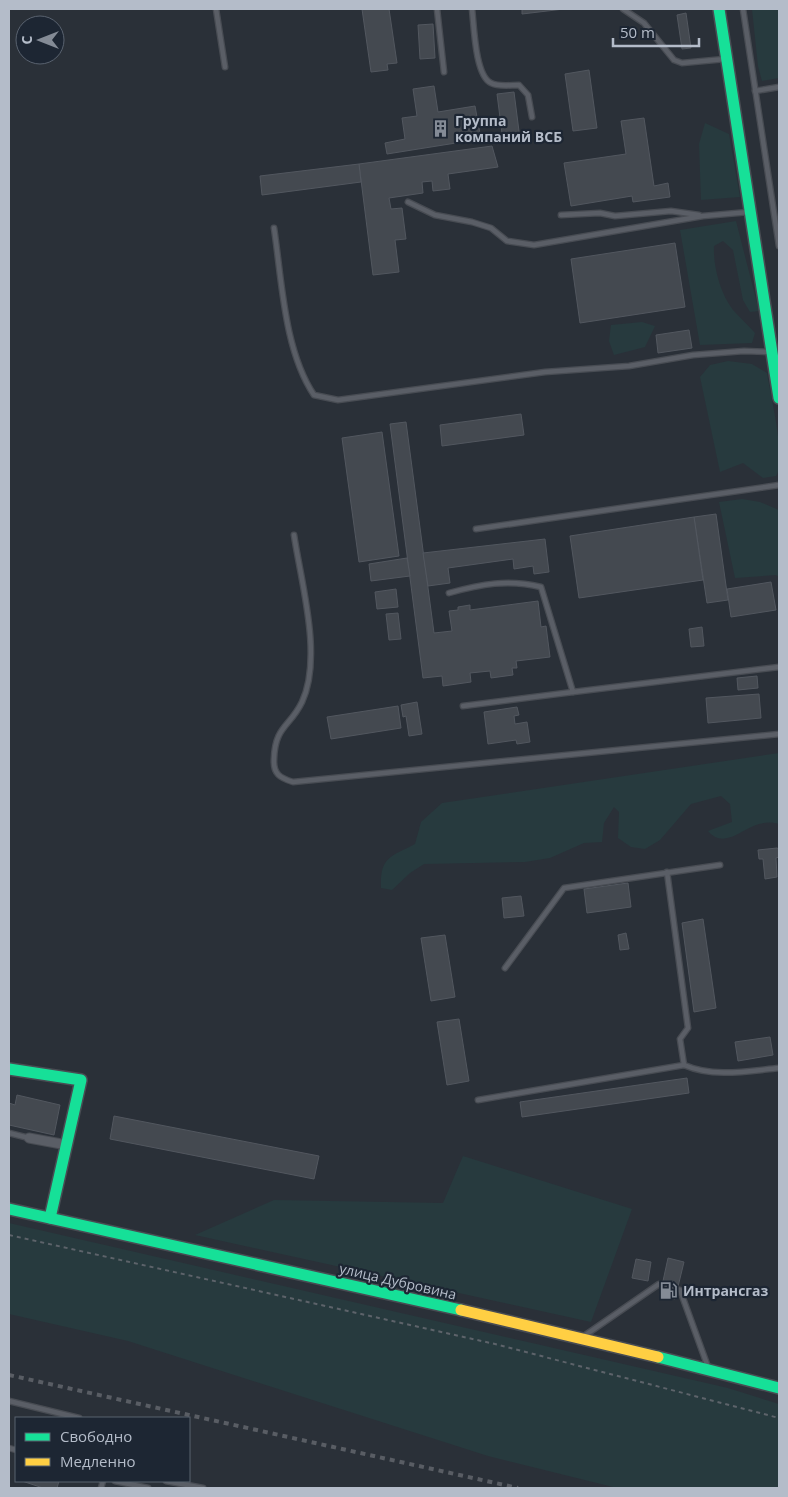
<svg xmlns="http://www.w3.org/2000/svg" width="788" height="1497" viewBox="0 0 788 1497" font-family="'Open Sans',sans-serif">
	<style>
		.green { fill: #273a3e }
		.building { fill: #444950; stroke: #52575f }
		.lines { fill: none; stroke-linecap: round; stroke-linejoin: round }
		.lane-casing { stroke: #484c53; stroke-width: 7 }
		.street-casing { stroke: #484c53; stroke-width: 11 }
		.fast-casing { stroke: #484c53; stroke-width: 14 }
		.slow-casing { stroke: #484c53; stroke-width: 14 }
		.path { stroke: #5d636a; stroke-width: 2; stroke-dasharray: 4 4; stroke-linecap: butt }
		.lane { stroke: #5a5e66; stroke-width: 4.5 }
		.street { stroke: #5a5e66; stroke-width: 9 }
		.fast { stroke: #16e098; stroke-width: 11 }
		.slow { stroke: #ffcf43; stroke-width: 11 }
		.rail { stroke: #595d64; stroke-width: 4; stroke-dasharray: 5 5; stroke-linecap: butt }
		.labels { text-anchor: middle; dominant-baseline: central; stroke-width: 4.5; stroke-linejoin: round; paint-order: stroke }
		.poi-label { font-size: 14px; font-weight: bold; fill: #b4bcc9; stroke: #1d2633; text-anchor: start }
		.street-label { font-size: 14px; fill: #b4bcc9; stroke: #1d2633 }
	</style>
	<rect width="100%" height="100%" fill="#2a3038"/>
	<g class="green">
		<polygon points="752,9 779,9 779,78 762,81 758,66"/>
		<polygon points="705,123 729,134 740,197 701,200 699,144"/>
		<path d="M736,221L759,311L750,312L743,300L733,250L723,241L714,246C713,266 720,293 733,310C740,318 748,325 755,333L752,343L700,345L680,230Z"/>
		<polygon points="642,322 655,326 645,347 614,355 609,341 611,325"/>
		<path d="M728,361L752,364L767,373C770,394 787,460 776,476L763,478L743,463L720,472L700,377L710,365Z"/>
		<polygon points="742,499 760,502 779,510 779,577 776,575 735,578 719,502"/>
		<path d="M779,753V824C773,822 766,822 759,824C743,828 724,850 708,831L732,822L730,804L721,796L691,804L660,840L645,849L631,847L618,838L619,812L614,807L604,823L602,842L584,843L550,858L525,862L424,864L410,873L392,890L381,888C380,857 390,857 415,844L421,822L442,803Z"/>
		<polygon points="463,1156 632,1209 591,1322 195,1235 274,1200 443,1203"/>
		<polygon points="9,1223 728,1388 779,1404 779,1488 617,1488 488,1456 128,1341 9,1314"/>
	</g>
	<g class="building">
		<polygon points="362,9 389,9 397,63 387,64 388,70 371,72"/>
		<polygon points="522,9 564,9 522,14"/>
		<polygon points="686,13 691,48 682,49 677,15"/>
		<polygon points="433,24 435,58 420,59 418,25"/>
		<polygon points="589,70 597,128 573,131 565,74"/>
		<polygon points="434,86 438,112 475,106 481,139 387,154 385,143 405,139 402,118 417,116 413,89"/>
		<polygon points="514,92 520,139 503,141 497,94"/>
		<polygon points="644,118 654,186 668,183 670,197 633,202 632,196 571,206 564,163 626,154 621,121"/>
		<polygon points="492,146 498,167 448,174 450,189 433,191 432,181 422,182 423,193 389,198 391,209 402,208 406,239 395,240 399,272 373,275 359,164"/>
		<polygon points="359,164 361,182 262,195 260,176"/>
		<polygon points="675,243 685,307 580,323 571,259"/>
		<polygon points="689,330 692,348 658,353 656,335"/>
		<polygon points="521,414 524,435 442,446 440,425"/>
		<polygon points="406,422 434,633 452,631 449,611 458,610 458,607 470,605 470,610 538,601 541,627 546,626 550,657 516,661 517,668 512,668 513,675 491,678 490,671 470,673 471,682 443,686 442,676 423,678 390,424"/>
		<polygon points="382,432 399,556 359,562 342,438"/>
		<polygon points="716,514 728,600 707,603 694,517"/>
		<polygon points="694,517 703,580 579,598 570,536"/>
		<polygon points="545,539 549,572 534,574 533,566 514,569 513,559 448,568 450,583 428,586 423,553"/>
		<polygon points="407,558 410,576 371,581 369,564"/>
		<polygon points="771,582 776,610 731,617 727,589"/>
		<polygon points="396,589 398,607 377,609 375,592"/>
		<polygon points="398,613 401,639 389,640 386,614"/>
		<polygon points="702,627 704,646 691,647 689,629"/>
		<polygon points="757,676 758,688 738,690 737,678"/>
		<polygon points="759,694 761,718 708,723 706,698"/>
		<polygon points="417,702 422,734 409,736 406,716 403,717 401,705"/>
		<polygon points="398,706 401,728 331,739 327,717"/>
		<polygon points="517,707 519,715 514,716 515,724 527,722 530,742 517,744 516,740 488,744 484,712"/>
		<polygon points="777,848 779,849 779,857 776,858 777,877 765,879 763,859 759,859 758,850"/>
		<polygon points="628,883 631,907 587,913 584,889"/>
		<polygon points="521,896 524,916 504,918 502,898"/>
		<polygon points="703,919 716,1008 694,1012 682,923"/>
		<polygon points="626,933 629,949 620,950 618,935"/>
		<polygon points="445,935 455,997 431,1001 421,938"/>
		<polygon points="459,1019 469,1081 447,1085 437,1022"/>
		<polygon points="770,1037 773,1055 738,1061 735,1042"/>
		<polygon points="687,1078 689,1093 522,1117 520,1102"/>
		<polygon points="17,1095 60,1105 54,1135 9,1125 9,1103 15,1105"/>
		<polygon points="114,1116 319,1156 314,1179 110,1139"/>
		<polygon points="668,1258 684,1262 675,1299 660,1295"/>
		<polygon points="636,1259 651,1262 648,1281 632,1278"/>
		<polygon points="22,1481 59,1481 57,1488 43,1488"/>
	</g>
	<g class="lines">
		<defs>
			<g id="lane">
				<polyline points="216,9 225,67"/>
				<polyline points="437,9 444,72"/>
				<path d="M472,9C474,25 475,76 491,83C498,87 511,85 519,85L528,95L532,117"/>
				<polyline points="623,9 644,23 674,60 682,63 725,59"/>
				<polyline points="743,9 779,246"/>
				<polyline points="755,91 779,87"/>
				<polyline points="408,202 435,215 472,222 491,228 507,241 534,245 703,216 749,212"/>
				<polyline points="561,215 600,213 615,216 671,211 699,215"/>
				<path d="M274,228C282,281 284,350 314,395L338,400L545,372L629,366L693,355L744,351L770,352"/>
				<polyline points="476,529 779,485"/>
				<path d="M294,535C301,582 323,657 302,702C290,727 275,726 274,759C273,774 280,778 293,782L779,734"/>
				<path d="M449,593C481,584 508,579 541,587L573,692L779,667"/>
				<polyline points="463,706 573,692"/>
				<path d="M667,872L688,1028L680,1039L684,1065C714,1078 748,1071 779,1068"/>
				<polyline points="505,968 564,888 720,865"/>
				<polyline points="478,1100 684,1065"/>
				<polyline points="9,1133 29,1138"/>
				<polyline points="584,1336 659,1284 680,1290 708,1367"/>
				<polyline points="9,1401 79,1418"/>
				<polyline points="9,1448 16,1450"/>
				<polyline points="115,1481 148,1488"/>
				<polyline points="166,1481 203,1488"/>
				<polyline points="101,1488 103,1481"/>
			</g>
			<polyline id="street" points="29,1138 67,1145"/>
			<g id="fast">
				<polyline points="719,9 779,398"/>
				<polyline points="9,1069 81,1080 50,1218"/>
				<polyline points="9,1209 461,1310"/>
				<polyline points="658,1357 779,1388"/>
			</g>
			<polyline id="slow" points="461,1310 658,1357"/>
		</defs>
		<use href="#lane" class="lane-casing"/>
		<use href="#street" class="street-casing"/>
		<use href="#fast" class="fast-casing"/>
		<use href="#slow" class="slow-casing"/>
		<polyline class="path" points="9,1235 495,1344 779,1418"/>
		<use href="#lane" class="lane"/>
		<use href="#street" class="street"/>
		<use href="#fast" class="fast"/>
		<use href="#slow" class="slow"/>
		<polyline class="rail" points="9,1375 518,1488"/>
	</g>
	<defs>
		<symbol id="building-bare" viewBox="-9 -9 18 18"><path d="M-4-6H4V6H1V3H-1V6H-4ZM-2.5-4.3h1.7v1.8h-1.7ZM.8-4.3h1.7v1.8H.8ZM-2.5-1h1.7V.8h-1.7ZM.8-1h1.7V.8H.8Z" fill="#848b96" stroke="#1d2633" stroke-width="2.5" paint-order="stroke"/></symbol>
		<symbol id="fuel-bare" viewBox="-9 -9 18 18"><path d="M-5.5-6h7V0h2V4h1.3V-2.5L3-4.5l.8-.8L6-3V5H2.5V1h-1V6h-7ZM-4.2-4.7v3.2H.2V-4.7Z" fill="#848b96" stroke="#1d2633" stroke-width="2.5" paint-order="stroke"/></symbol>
	</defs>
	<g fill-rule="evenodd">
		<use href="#building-bare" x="428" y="116" width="25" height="25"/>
		<use href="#fuel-bare" x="656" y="1278" width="25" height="25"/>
	</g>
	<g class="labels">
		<g class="poi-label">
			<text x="455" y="120">Группа<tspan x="455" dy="16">компаний ВСБ</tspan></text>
			<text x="683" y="1290">Интрансгаз</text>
		</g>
		<g class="street-label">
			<text transform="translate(398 1281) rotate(13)">улица Дубровина</text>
		</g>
	</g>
	<rect width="788" height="1497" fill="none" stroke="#b4bcc9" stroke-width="20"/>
	<rect x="15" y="1417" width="175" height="65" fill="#1d2633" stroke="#59626f"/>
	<rect x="25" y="1433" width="25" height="8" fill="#16e098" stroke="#59626f"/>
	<text x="60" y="1442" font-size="15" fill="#b4bcc9">Свободно</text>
	<rect x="25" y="1458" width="25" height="8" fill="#ffcf43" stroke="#59626f"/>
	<text x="60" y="1467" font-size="15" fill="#b4bcc9">Медленно</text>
	<g transform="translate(40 40) rotate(270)"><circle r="24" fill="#1d2633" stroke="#59626f"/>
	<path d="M0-4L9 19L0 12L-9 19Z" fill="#848b96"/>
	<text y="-8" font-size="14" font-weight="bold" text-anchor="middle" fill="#b4bcc9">С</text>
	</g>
	<path d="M613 38v8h86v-8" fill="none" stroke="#b4bcc9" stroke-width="2.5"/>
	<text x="620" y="38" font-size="15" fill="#b4bcc9" stroke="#1d2633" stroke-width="4" paint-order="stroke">50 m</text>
</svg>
